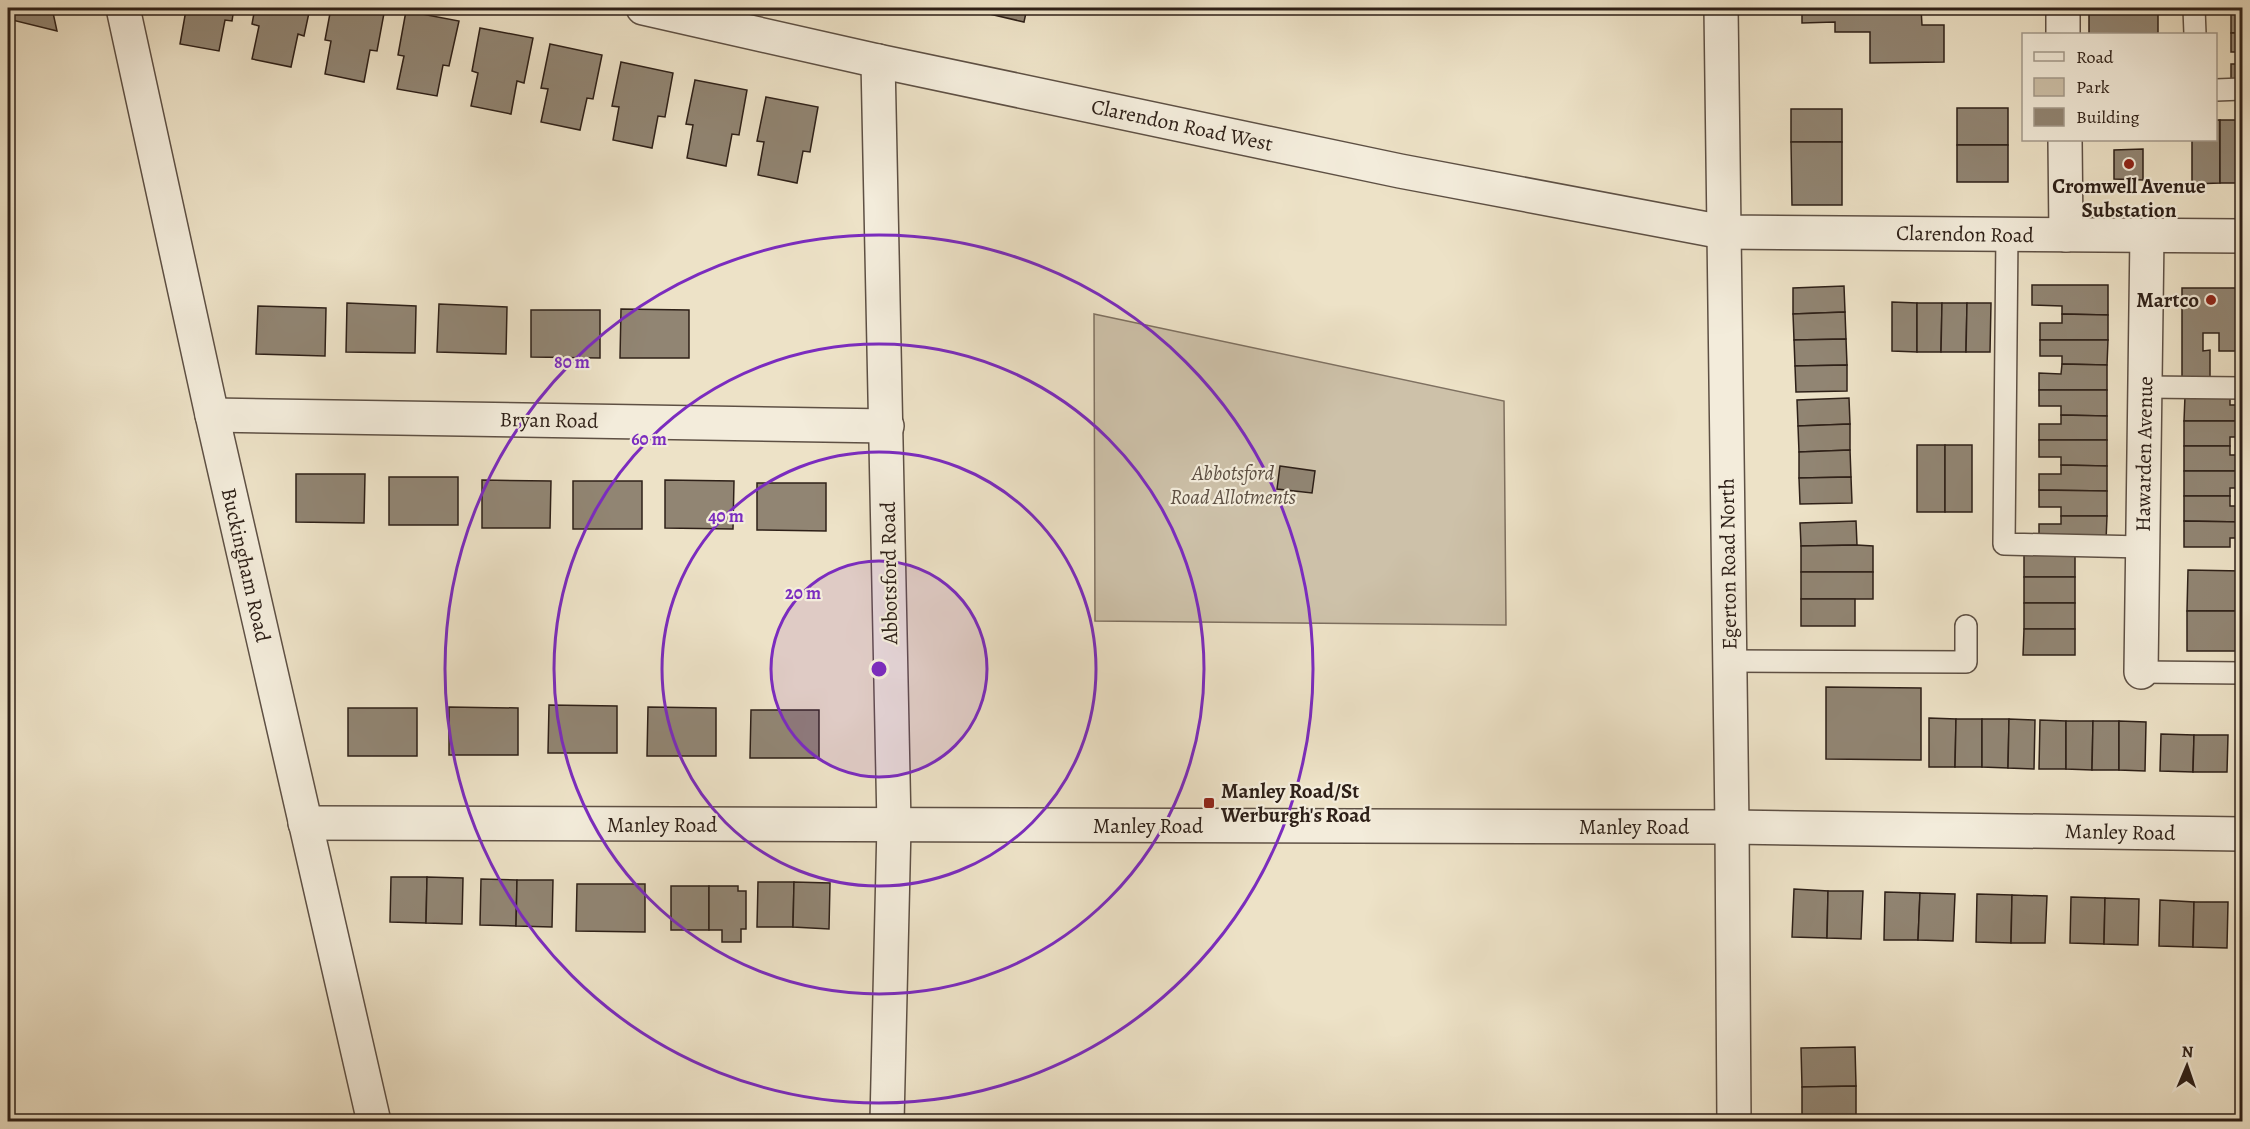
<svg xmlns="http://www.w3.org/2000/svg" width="2250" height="1129" viewBox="0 0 2250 1129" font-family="Alegreya,serif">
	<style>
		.green { fill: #cdc1a9; stroke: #7e7060; stroke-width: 1.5 }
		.building { fill: #918573; stroke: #2e2018; stroke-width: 1.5 }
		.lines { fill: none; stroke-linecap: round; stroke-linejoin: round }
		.service-casing { stroke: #5e5044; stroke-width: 24 }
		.minor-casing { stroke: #5e5044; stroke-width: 36 }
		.service { stroke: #f3ecdb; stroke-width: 21 }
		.minor { stroke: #f3ecdb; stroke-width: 33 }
		.ring { fill: none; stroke: #7b2cbf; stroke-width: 3 }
		.poi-dot { fill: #8f2418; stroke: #f3ecdb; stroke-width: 2 }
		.labels { text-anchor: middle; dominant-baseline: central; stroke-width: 4.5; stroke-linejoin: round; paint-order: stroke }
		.street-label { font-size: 21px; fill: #2e2018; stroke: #f3ecdb }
		.poi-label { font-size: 21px; font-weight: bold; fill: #2e2018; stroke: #f3ecdb }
		.park-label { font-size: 21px; font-style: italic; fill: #5e5044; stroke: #f3ecdb }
		.centre { fill: #7b2cbf; stroke: #f3ecdb; stroke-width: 3 }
		.ring-label { font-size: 18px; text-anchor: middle; font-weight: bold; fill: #7b2cbf; stroke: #f3ecdb; stroke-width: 4.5; stroke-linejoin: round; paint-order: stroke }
	</style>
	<rect width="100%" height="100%" fill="#ede2c7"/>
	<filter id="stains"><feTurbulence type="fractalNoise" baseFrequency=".00333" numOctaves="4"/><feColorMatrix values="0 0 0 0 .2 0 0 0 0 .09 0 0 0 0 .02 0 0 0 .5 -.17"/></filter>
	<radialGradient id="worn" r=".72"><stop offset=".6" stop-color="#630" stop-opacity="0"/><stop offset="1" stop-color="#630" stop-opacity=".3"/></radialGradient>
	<polygon class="green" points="1094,314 1504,401 1506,625 1095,621"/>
	<g class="building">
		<polygon points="8,8 52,8 57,31 8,19"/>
		<polygon points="180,8 234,8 232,21 225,20 219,51 180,44 186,10 179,10"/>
		<polygon points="255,8 310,8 304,36 298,34 291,67 252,59 259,26 252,24"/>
		<polygon points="331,8 385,8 377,51 370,50 364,82 325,74 331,41 325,40"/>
		<polygon points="972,8 1027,8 1024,22 972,10"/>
		<polygon points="1802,8 1921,8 1922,25 1944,25 1944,62 1870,63 1870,32 1835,32 1835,22 1802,23"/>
		<polygon points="2089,8 2135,8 2089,9"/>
		<polygon points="2135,8 2135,14 2158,14 2158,33 2089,34 2089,9"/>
		<polygon points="406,11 459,21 449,66 443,65 437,96 397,89 404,56 398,55"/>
		<rect x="2231" y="14" width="11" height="19"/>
		<polygon points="480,28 533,38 524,83 517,81 511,114 471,106 478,73 472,71"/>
		<rect x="2231" y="33" width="11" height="19"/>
		<polygon points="550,44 602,55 593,99 587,98 580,130 541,122 548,89 541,88"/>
		<polygon points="621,62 673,73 665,117 658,116 652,148 613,140 619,107 612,106"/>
		<rect x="2231" y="64" width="11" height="19"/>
		<polygon points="695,80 747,90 739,135 732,134 726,166 687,158 693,125 686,124"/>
		<polygon points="766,97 818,107 810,152 803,151 797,183 758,175 764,142 757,141"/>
		<rect x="1957" y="108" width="51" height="37"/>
		<rect x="1791" y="109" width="51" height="33"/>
		<polygon points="2216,120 2220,120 2220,183 2192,184 2192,140 2216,140"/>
		<rect x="2220" y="120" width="22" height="63"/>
		<polygon points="1791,142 1842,142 1842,205 1792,205"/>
		<rect x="1957" y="145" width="51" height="37"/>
		<polygon points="2143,149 2143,180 2114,179 2114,150"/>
		<polygon points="2032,285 2108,285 2108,315 2062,314 2062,306 2032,305"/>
		<polygon points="1844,286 1845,312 1793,314 1793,288"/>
		<polygon points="2182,288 2240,288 2240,351 2219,351 2219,333 2203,333 2203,351 2210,350 2210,380 2182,380"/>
		<rect x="2240" y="288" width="2" height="63"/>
		<polygon points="1892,302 1917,303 1917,352 1892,351"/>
		<polygon points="347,303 416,306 415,353 346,352"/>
		<polygon points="1917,303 1942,303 1941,352 1917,352"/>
		<polygon points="1942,303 1967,303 1966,352 1941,352"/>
		<polygon points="1967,303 1991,303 1990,352 1966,352"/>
		<polygon points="439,304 507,307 506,354 437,352"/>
		<polygon points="258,306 326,308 325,356 256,354"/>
		<polygon points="621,309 689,310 689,358 620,358"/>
		<polygon points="531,310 600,310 600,358 531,357"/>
		<polygon points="1845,312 1846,339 1794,340 1793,314"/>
		<polygon points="2062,314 2108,315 2108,340 2040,340 2040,323 2062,323"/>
		<polygon points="1846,339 1847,365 1795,366 1794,340"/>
		<polygon points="2040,340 2108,340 2107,365 2062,364 2062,356 2040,356"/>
		<polygon points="2062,364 2107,365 2107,390 2039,390 2039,373 2061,374"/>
		<polygon points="1847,365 1847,391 1796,392 1795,366"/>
		<polygon points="2039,390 2107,390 2107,416 2061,415 2061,406 2039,406"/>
		<polygon points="2185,396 2230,396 2230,405 2242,405 2242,421 2184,421"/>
		<polygon points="1849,398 1850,424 1798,426 1797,400"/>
		<polygon points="2061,415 2107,416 2107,440 2039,440 2039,424 2061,424"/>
		<polygon points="2184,421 2242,421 2242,437 2230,437 2230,446 2184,446"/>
		<polygon points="1850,424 1850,450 1799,452 1798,426"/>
		<polygon points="2039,440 2107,440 2107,466 2061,465 2061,457 2039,457"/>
		<rect x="1917" y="445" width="28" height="67"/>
		<rect x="1945" y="445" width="27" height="67"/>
		<polygon points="2184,446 2230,446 2230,455 2242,455 2242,471 2184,471"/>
		<polygon points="1850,450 1851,477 1799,478 1799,452"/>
		<polygon points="2061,465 2107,466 2107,491 2039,490 2039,474 2061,474"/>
		<polygon points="1280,466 1315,471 1312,493 1277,489"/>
		<polygon points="2184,471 2242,471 2242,488 2230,488 2230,496 2184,496"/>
		<polygon points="296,474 365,474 364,523 296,522"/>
		<rect x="389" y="477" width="69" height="48"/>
		<polygon points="1851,477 1852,503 1800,504 1799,478"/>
		<polygon points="482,480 551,481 550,528 482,528"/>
		<polygon points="665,480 734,481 733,529 665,528"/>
		<rect x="573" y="481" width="69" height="48"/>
		<polygon points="757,483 826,483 826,531 757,530"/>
		<polygon points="2039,490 2107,491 2107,516 2061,516 2061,507 2039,507"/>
		<polygon points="2184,496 2230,496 2230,506 2242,506 2242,522 2184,521"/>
		<polygon points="2061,516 2107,516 2106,541 2039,541 2039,524 2061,524"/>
		<polygon points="1856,521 1857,545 1801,546 1800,523"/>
		<polygon points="2184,521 2242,522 2242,538 2230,538 2230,547 2184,547"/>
		<polygon points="1857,545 1873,546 1873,572 1801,572 1801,546"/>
		<polygon points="2024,550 2075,551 2075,577 2024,577"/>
		<polygon points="2188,570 2242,571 2242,611 2187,611"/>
		<rect x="1801" y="572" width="72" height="27"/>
		<rect x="2024" y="577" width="51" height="26"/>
		<rect x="1801" y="599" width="54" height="27"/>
		<rect x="2024" y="603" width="51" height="26"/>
		<rect x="2187" y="611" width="55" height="40"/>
		<polygon points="2024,629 2075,629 2075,655 2023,655"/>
		<polygon points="1826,687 1921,688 1921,760 1826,759"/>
		<polygon points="549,705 617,706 617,753 548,753"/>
		<polygon points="449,707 518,708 518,755 449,755"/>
		<polygon points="648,707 716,708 716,756 647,756"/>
		<rect x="348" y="708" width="69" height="48"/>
		<polygon points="751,710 819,710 819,758 750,758"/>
		<polygon points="1929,718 1956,719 1955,767 1929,767"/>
		<polygon points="1956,719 1982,719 1982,767 1955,767"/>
		<polygon points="1982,719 2009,719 2008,768 1982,767"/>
		<polygon points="2009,719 2035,720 2034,769 2008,768"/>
		<polygon points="2040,720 2066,721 2066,769 2039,769"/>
		<polygon points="2066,721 2093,721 2092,770 2066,769"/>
		<polygon points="2093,721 2119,721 2119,770 2092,770"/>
		<polygon points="2119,721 2146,722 2145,771 2119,770"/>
		<polygon points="2161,734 2194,735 2193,772 2160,771"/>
		<polygon points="2194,735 2228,735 2227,772 2193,772"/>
		<polygon points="391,877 427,877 426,923 390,922"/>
		<polygon points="427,877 463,878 462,924 426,923"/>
		<polygon points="481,879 517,880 516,926 480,925"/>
		<polygon points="517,880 553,880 552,927 516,926"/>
		<polygon points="758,882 794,882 793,927 757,927"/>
		<polygon points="794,882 830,883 829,929 793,927"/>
		<polygon points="577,884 645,884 645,932 576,931"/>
		<rect x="671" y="886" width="38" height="44"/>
		<polygon points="709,886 738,886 738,891 746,891 746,929 741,929 741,942 722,942 722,930 709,930"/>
		<polygon points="1794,889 1828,891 1827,938 1792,937"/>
		<polygon points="1828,891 1863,891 1861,939 1827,938"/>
		<polygon points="1885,892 1920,893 1918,940 1884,940"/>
		<polygon points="1920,893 1955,894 1953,941 1918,940"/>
		<polygon points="1977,894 2012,895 2011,943 1976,942"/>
		<polygon points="2012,895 2047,896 2045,943 2011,943"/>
		<polygon points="2071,897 2105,898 2104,944 2070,943"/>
		<polygon points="2105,898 2139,899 2138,945 2104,944"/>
		<polygon points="2160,900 2194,902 2193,947 2159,946"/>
		<polygon points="2194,902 2228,902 2227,948 2193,947"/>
		<polygon points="1855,1047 1856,1086 1802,1087 1801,1048"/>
		<polygon points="1856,1086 1856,1122 1802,1122 1802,1087"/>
	</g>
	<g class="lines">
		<defs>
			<g id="service">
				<polyline points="2194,8 2195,34"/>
				<polyline points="2216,90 2242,89"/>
				<polyline points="2007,234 2004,544 2143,547"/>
				<polyline points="2145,387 2242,388"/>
				<polyline points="1730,661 1966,662 1966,626"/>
				<polyline points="2141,672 2242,673"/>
			</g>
			<g id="minor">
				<polyline points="123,8 212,415 374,1122"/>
				<polyline points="643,8 878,61 1400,171 1723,232 2242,236"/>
				<polyline points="1721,8 1732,827 1734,1122"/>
				<polyline points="2063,8 2063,34"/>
				<polyline points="878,61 894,825 887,1122"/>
				<polyline points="2065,140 2066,235"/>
				<polyline points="212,415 887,426"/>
				<polyline points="2141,672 2147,235"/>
				<polyline points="305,823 1732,827 2242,834"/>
			</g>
		</defs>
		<use href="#service" class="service-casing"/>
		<use href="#minor" class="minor-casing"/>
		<use href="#service" class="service"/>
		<use href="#minor" class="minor"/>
	</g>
	<circle cx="879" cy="669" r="108" fill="#7b2cbf" fill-opacity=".12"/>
	<g class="ring">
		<circle cx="879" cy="669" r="108"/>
		<circle cx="879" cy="669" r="217"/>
		<circle cx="879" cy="669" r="325"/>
		<circle cx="879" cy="669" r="434"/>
	</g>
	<g class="poi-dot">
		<circle cx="2129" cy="164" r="6"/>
		<circle cx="2211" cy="300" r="6"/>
		<rect x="1203" y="797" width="12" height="12" rx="3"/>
	</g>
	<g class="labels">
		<g class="street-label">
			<text transform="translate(1182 125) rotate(12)">Clarendon Road West</text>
			<text transform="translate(1965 234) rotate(1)">Clarendon Road</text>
			<text transform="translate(549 420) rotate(1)">Bryan Road</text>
			<text transform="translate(2144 454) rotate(-89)">Hawarden Avenue</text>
			<text transform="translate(1728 564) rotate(-91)">Egerton Road North</text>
			<text transform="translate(246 565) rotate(77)">Buckingham Road</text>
			<text transform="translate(889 573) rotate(-91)">Abbotsford Road</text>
			<text x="662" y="825">Manley Road</text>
			<text x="1148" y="826">Manley Road</text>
			<text x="1634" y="827">Manley Road</text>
			<text transform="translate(2120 832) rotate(1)">Manley Road</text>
		</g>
		<g class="poi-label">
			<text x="2129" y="186">Cromwell Avenue<tspan x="2129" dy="24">Substation</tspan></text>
			<text x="2199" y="300" text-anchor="end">Martco</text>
			<text x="1221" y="791" text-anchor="start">Manley Road/St<tspan x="1221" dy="24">Werburgh's Road</tspan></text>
		</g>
		<g class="park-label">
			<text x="1233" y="473">Abbotsford<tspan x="1233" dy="24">Road Allotments</tspan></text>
		</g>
	</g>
	<circle cx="879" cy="669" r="9" class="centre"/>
	<g class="ring-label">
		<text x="572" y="368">80 m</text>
		<text x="649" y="445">60 m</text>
		<text x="726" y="522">40 m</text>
		<text x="803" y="599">20 m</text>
	</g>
	<rect width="2250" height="1129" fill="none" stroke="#ede2c7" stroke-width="30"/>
	<rect x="9" y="9" width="2232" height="1111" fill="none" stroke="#2e2018" stroke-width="3"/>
	<rect x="15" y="15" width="2220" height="1099" fill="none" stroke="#2e2018" stroke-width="1.5"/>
	<rect x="2022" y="33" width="195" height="108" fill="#f3ecdb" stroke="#a49a8d" stroke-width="1.5"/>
	<rect x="2034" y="52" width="30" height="9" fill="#f3ecdb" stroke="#a49a8d" stroke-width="1.5"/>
	<text x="2076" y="63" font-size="18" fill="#2e2018">Road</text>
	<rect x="2034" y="78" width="30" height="18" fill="#cdc1a9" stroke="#a49a8d" stroke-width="1.5"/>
	<text x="2076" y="93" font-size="18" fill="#2e2018">Park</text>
	<rect x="2034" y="108" width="30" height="18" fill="#918573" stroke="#a49a8d" stroke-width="1.5"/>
	<text x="2076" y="123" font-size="18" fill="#2e2018">Building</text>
	<g transform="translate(2187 1066) rotate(2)" stroke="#f3ecdb" stroke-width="4.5" paint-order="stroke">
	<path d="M0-4.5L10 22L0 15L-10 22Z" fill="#2e2018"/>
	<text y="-9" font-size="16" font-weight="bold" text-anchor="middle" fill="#2e2018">N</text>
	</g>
	<rect width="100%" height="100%" filter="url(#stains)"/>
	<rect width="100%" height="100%" fill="url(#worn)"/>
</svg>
